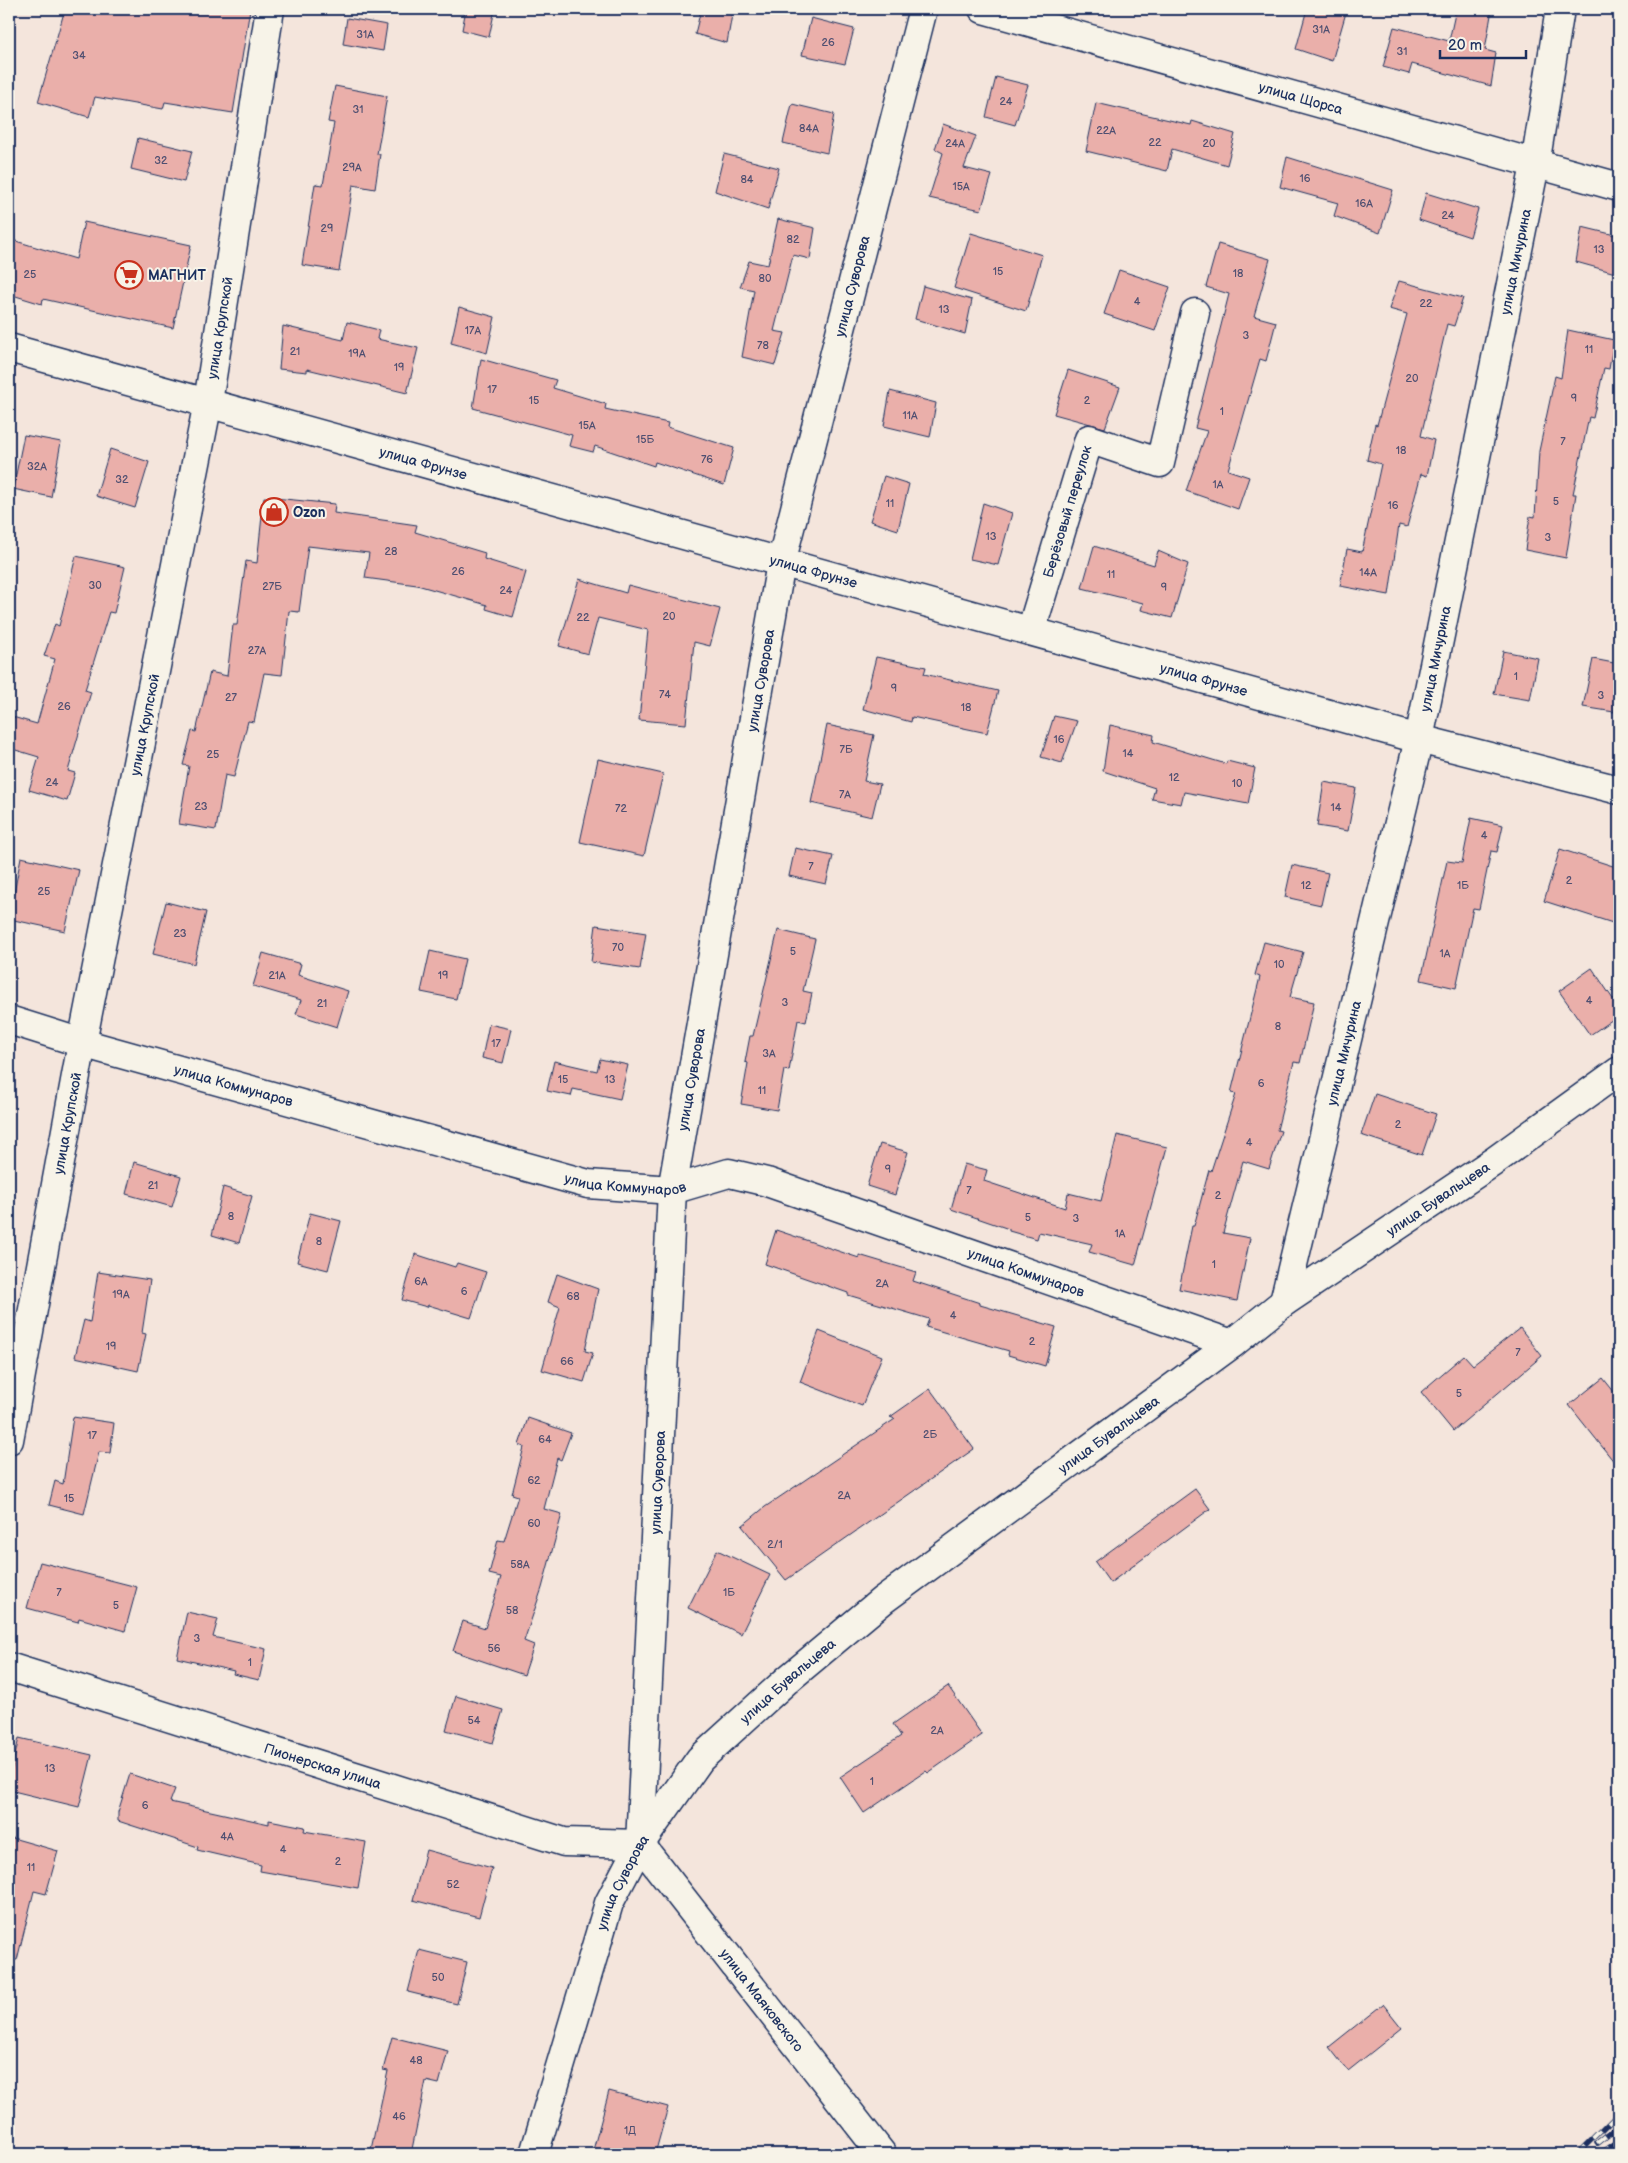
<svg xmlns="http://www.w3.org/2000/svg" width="1628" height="2163" viewBox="0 0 1628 2163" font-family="'Balsamiq Sans',sans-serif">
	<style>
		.building { fill: #eaafaa; stroke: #1b2f5e }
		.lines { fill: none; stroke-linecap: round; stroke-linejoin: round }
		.minor-casing { stroke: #1b2f5e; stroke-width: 31 }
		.major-casing { stroke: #1b2f5e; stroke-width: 31 }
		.minor { stroke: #f7f3e8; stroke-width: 28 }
		.major { stroke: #f7f3e8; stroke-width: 28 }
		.rail-casing { stroke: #1b2f5e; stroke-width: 5.5 }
		.rail { stroke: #f7f3e8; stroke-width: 4; stroke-dasharray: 11; stroke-linecap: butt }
		.labels { text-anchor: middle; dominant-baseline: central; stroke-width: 4; stroke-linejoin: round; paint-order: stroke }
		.number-label { font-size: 11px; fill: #4f4f71 }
		.street-label { font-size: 14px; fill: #1b2f5e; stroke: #f7f3e8 }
		.poi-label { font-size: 14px; font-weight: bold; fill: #1b2f5e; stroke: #f7f3e8; text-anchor: start }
	</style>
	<rect width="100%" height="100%" fill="#f4e5dc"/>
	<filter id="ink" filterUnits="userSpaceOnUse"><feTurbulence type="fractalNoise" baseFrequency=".02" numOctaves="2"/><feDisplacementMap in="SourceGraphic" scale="10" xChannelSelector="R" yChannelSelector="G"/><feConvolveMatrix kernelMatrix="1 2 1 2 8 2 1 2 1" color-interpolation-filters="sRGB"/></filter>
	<g filter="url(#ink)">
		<g class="building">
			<polygon points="65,9 250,9 233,113 165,102 163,109 95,97 89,117 38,102"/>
			<polygon points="466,9 495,9 489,37 462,30"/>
			<polygon points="701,9 733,9 727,43 695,34"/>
			<polygon points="1307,9 1347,9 1332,61 1296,49"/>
			<polygon points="1456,9 1492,9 1485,50 1496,53 1491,86 1412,64 1409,74 1383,67 1394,27 1449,41"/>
			<polygon points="347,18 387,25 383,51 343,44"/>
			<polygon points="811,18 854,29 845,64 802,55"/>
			<polygon points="996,77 1028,85 1015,125 986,117"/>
			<polygon points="335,86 387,96 377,154 380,154 375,189 353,185 339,271 302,265 315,184 323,185 334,123 328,122"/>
			<polygon points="1096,103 1191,125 1192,121 1235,134 1227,165 1172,149 1167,171 1086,151"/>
			<polygon points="792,104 834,114 827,153 783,143"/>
			<polygon points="943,124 976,136 964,168 992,175 981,210 929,198 943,153 935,149"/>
			<polygon points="138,138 192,151 184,182 131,169"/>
			<polygon points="724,154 779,168 768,209 715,191"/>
			<polygon points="1287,157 1393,190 1380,233 1334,216 1338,203 1280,187"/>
			<polygon points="1426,193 1478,209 1470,237 1419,220"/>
			<polygon points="778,219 815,228 810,259 793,255 774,331 785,333 775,365 742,357 754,290 740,287 749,261 768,265"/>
			<polygon points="84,222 191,245 173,328 43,299 42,304 9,294 9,239 76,259"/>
			<polygon points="1582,227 1619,236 1619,274 1576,262"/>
			<polygon points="971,233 1042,255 1026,311 954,288"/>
			<polygon points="1218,244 1270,259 1254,316 1276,322 1266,361 1260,359 1228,470 1249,477 1238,509 1186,491 1207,431 1195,428 1229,294 1206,287"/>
			<polygon points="1119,270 1170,287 1155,331 1104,314"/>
			<polygon points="1399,281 1463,298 1454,326 1447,324 1421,436 1434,440 1427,476 1421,474 1407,527 1399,525 1389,595 1340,586 1347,549 1362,552 1381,464 1367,460 1375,424 1377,425 1407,314 1389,309"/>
			<polygon points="923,286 972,300 965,334 915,319"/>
			<polygon points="459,307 495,317 487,353 451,343"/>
			<polygon points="347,322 379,330 377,339 418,348 407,393 307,369 307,372 279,369 283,326 343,340"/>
			<polygon points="1568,330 1614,340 1609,369 1604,368 1593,418 1589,417 1573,494 1576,494 1566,558 1525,550 1530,516 1535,517 1539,451 1550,400 1555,376 1561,378"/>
			<polygon points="481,359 556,380 553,388 606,404 605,409 668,423 667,427 734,448 724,485 655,462 654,466 595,446 593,452 569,446 572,435 473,408"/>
			<polygon points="1068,370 1120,387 1105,428 1054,414"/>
			<polygon points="890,391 936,403 930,437 884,426"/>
			<polygon points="24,435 61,442 51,497 13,489"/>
			<polygon points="110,449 149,462 135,508 96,496"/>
			<polygon points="884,476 909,484 898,530 870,521"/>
			<polygon points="264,497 335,504 334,513 417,525 415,532 485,553 484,559 526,572 513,617 486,609 487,605 417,585 365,578 369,553 308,546 299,612 289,611 282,675 264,673 254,722 248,721 234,777 225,775 216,830 179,824 189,766 183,765 192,731 196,732 210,672 227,676 233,625 237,625 246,561 257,563"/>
			<polygon points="983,503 1012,513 998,565 970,559"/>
			<polygon points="1094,546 1154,565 1158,551 1188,564 1172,618 1141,610 1143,603 1082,588"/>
			<polygon points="76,556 125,567 114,613 109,612 85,690 91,692 68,771 75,773 67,801 29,790 39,757 9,748 9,716 37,724 55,659 44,656 55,624 59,626"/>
			<polygon points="579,579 626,593 628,585 720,609 710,646 694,642 686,724 639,720 648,630 598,618 588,654 559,646"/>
			<polygon points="1503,651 1538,658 1530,700 1494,694"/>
			<polygon points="876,657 926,667 924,674 998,691 987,733 912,717 911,722 863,709"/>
			<polygon points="1593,659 1619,664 1619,684 1614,712 1583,707"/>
			<polygon points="1054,716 1077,721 1062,763 1041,757"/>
			<polygon points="827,725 874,735 864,781 880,784 872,817 811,803"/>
			<polygon points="1110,725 1154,735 1153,742 1226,764 1227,761 1255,768 1248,804 1184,792 1181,804 1152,799 1155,788 1103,771"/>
			<polygon points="598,759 663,774 644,856 580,842"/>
			<polygon points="1324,782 1356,788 1348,831 1317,826"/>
			<polygon points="1471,818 1503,825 1497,852 1491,851 1479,909 1473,908 1456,988 1421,980 1447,861 1462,863"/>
			<polygon points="795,848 833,856 826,884 789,876"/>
			<polygon points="1560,849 1619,868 1619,925 1544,901"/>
			<polygon points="21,857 79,870 65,931 9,919"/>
			<polygon points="1292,865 1328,873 1321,905 1285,897"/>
			<polygon points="166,902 206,912 194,964 153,954"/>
			<polygon points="596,925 646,933 640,969 591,962"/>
			<polygon points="778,930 815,939 803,991 812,993 806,1022 798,1020 789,1071 784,1070 777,1110 741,1104 748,1063 745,1062 750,1036 753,1036"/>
			<polygon points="1264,942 1303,952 1290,997 1314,1002 1300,1063 1294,1062 1277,1130 1281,1131 1269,1169 1243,1161 1223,1233 1250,1238 1237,1301 1179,1289 1192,1226 1194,1226 1209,1170 1211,1171 1236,1094 1231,1093 1260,977 1255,975"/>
			<polygon points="430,951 465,959 456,999 421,992"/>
			<polygon points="263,953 301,964 298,975 348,991 337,1027 296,1014 301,1000 253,986"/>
			<polygon points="1592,968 1619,1008 1619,1015 1590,1035 1559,991"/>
			<polygon points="489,1024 511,1029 503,1063 482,1058"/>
			<polygon points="600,1059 628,1065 620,1099 573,1089 571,1096 547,1091 554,1061 597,1071"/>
			<polygon points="1375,1094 1436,1114 1422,1155 1361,1135"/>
			<polygon points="1117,1135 1167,1147 1135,1265 1089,1252 1092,1244 1039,1232 1037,1239 1009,1231 1009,1229 951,1209 964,1164 987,1170 984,1181 1065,1208 1068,1193 1101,1201"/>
			<polygon points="880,1144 908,1152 895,1195 867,1186"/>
			<polygon points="134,1162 181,1176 172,1207 126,1194"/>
			<polygon points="223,1187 252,1196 239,1243 212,1235"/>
			<polygon points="310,1213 341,1221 328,1270 297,1262"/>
			<polygon points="776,1230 859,1258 859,1255 916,1272 913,1281 980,1303 980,1305 1056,1327 1045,1366 1008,1355 1009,1351 926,1327 929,1319 848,1295 848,1293 765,1264"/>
			<polygon points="415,1254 455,1267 457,1263 486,1272 471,1318 428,1305 427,1307 402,1300"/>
			<polygon points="98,1272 150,1280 142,1333 146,1334 138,1371 75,1357 84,1320 90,1322"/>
			<polygon points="557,1274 598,1289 585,1351 593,1353 584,1382 542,1370 560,1307 548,1302"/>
			<polygon points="1520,1328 1542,1356 1453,1431 1421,1392 1464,1355 1473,1365"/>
			<polygon points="819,1331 882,1356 862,1406 800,1382"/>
			<polygon points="1603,1378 1619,1398 1619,1468 1569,1405"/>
			<polygon points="930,1389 974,1449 786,1580 742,1526 765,1507 895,1419 890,1417"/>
			<polygon points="73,1417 114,1423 110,1453 99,1452 84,1514 49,1505 55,1481 63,1484"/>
			<polygon points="528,1418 571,1433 561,1460 557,1458 544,1509 562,1514 542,1588 524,1641 534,1645 524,1675 453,1651 463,1621 485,1628 501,1577 489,1574 498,1540 504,1541 518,1496 512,1494 524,1447 519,1445"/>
			<polygon points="1195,1489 1210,1509 1110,1583 1095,1562"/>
			<polygon points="717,1550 770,1575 741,1634 688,1608"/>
			<polygon points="40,1562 137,1587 125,1631 79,1618 78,1622 27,1608"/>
			<polygon points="187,1612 218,1619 213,1637 266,1649 259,1680 233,1674 234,1671 177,1658"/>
			<polygon points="948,1686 982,1735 928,1773 926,1771 864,1813 840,1777 901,1736 893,1724"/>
			<polygon points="456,1696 503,1710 493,1743 446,1730"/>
			<polygon points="19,1738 92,1755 79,1807 9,1790 9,1781"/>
			<polygon points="130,1774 175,1789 170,1802 269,1824 269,1820 305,1827 304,1831 366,1842 358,1888 260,1871 261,1865 197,1850 198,1847 118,1821 118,1812"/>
			<polygon points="9,1837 58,1851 46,1894 34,1891 17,1960 9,1959"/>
			<polygon points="426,1850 492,1868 479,1917 413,1900"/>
			<polygon points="419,1950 467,1962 457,2004 408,1992"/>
			<polygon points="1383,2004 1402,2028 1348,2071 1329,2047"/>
			<polygon points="392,2037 448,2051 439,2084 426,2081 411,2154 370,2154 388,2071 383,2070"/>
			<polygon points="609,2091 668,2107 655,2154 592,2154"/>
		</g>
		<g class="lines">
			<defs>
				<g id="minor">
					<path id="s1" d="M983,9L1619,187"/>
					<path id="s2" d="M1031,631L1089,439L1160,463L1195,313"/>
					<path id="s3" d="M9,1020L82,1043L588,1184L672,1190L729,1173L767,1182L1232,1344"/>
					<path id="s4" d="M1284,1302L1419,739L1535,165L1560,9"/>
					<path id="s5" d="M9,1440L82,1043L208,402L270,9"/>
					<path id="s6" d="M9,1667L564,1842L640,1844L672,1190L781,563L923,9"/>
				</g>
				<g id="major">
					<path id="s7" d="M9,348L1419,739L1619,790"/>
					<path id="s8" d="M640,1844L882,2154"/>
					<path id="s9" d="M534,2154L609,1903L640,1844L700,1759L787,1680L883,1600L1232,1344L1284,1302L1493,1162L1619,1071"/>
				</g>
			</defs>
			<use href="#minor" class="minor-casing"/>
			<use href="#major" class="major-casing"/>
			<use href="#minor" class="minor"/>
			<use href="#major" class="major"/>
			<defs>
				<g id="rail">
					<polyline points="1598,2143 1619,2126"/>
					<polyline points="1578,2154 1619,2113"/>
					<polyline points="1599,2154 1619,2140"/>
				</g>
			</defs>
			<use href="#rail" class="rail-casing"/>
			<use href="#rail" class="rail"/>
		</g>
	</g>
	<defs>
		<symbol id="supermarket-ring" viewBox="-11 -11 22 22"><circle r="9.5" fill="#f7f3e8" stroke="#c8321e" stroke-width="1.5"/><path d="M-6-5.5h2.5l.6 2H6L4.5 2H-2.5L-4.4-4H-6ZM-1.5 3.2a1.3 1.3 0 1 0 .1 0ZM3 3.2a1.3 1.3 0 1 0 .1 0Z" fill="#c8321e"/></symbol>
		<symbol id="shop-ring" viewBox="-11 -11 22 22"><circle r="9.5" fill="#f7f3e8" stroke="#c8321e" stroke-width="1.5"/><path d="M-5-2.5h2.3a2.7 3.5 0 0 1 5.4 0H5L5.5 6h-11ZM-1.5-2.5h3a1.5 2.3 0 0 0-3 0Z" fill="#c8321e"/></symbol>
	</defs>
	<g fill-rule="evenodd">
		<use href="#supermarket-ring" x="113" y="259" width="32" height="32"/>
		<use href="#shop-ring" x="258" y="496" width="32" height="32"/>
	</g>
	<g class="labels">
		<g class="number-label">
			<text x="1321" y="29">31А</text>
			<text x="365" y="34">31А</text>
			<text x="828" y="42">26</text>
			<text x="1402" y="51">31</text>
			<text x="79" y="55">34</text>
			<text x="1006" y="101">24</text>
			<text x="358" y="109">31</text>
			<text x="809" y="128">84А</text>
			<text x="1106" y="130">22А</text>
			<text x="1155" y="142">22</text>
			<text x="955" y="143">24А</text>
			<text x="1209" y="143">20</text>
			<text x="161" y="160">32</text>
			<text x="352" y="167">29А</text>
			<text x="1305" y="178">16</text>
			<text x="747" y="179">84</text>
			<text x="961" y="186">15А</text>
			<text x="1364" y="203">16А</text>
			<text x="1448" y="215">24</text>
			<text x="327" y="228">29</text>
			<text x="793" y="239">82</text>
			<text x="1599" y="249">13</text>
			<text x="998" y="271">15</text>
			<text x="1238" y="273">18</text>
			<text x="30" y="274">25</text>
			<text x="765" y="278">80</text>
			<text x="1137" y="301">4</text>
			<text x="1426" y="303">22</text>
			<text x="944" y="309">13</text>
			<text x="473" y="330">17А</text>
			<text x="1246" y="335">3</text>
			<text x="763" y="345">78</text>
			<text x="1589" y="349">11</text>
			<text x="295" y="351">21</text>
			<text x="357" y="353">19А</text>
			<text x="399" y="367">19</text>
			<text x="1412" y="378">20</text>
			<text x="492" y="389">17</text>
			<text x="1574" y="398">9</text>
			<text x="534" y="400">15</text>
			<text x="1087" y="400">2</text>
			<text x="1222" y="411">1</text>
			<text x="910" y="415">11А</text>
			<text x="587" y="425">15А</text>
			<text x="645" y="439">15Б</text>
			<text x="1563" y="441">7</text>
			<text x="1401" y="450">18</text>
			<text x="707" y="459">76</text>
			<text x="37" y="466">32А</text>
			<text x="122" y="479">32</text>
			<text x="1218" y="484">1А</text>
			<text x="1556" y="501">5</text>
			<text x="890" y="503">11</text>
			<text x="1393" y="505">16</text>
			<text x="991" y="536">13</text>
			<text x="1548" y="537">3</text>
			<text x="391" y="551">28</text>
			<text x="458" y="571">26</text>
			<text x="1368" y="572">14А</text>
			<text x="1111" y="574">11</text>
			<text x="95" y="585">30</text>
			<text x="272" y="586">27Б</text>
			<text x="1164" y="587">9</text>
			<text x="506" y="590">24</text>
			<text x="669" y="616">20</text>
			<text x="583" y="617">22</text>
			<text x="257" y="650">27А</text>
			<text x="1516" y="676">1</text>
			<text x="894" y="688">9</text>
			<text x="665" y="694">74</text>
			<text x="1601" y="695">3</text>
			<text x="231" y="697">27</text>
			<text x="64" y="706">26</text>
			<text x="966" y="707">18</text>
			<text x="1059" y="739">16</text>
			<text x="846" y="749">7Б</text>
			<text x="1128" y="753">14</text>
			<text x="213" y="754">25</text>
			<text x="1174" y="777">12</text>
			<text x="52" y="782">24</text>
			<text x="1237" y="783">10</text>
			<text x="845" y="794">7А</text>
			<text x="201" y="806">23</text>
			<text x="1336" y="807">14</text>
			<text x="621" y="808">72</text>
			<text x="1484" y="835">4</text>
			<text x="811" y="866">7</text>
			<text x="1569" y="880">2</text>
			<text x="1306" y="885">12</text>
			<text x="1463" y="885">1Б</text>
			<text x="44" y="891">25</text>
			<text x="180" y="933">23</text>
			<text x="618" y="947">70</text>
			<text x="793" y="951">5</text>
			<text x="1445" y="953">1А</text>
			<text x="1279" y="964">10</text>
			<text x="277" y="975">21А</text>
			<text x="443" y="975">19</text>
			<text x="1589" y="1000">4</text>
			<text x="785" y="1002">3</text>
			<text x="322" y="1003">21</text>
			<text x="1278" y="1026">8</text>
			<text x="496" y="1043">17</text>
			<text x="769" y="1053">3А</text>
			<text x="563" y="1079">15</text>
			<text x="610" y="1079">13</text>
			<text x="1261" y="1083">6</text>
			<text x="762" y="1090">11</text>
			<text x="1398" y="1124">2</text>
			<text x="1249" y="1142">4</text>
			<text x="888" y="1169">9</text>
			<text x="153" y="1185">21</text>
			<text x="969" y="1190">7</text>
			<text x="1218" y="1195">2</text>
			<text x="231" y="1216">8</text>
			<text x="1028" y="1217">5</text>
			<text x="1076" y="1218">3</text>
			<text x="1120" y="1233">1А</text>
			<text x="319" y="1241">8</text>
			<text x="1214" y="1264">1</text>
			<text x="421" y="1281">6А</text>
			<text x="882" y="1283">2А</text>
			<text x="464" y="1291">6</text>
			<text x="121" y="1294">19А</text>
			<text x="573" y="1296">68</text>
			<text x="953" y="1315">4</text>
			<text x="1032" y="1341">2</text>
			<text x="111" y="1346">19</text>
			<text x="1518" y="1352">7</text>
			<text x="567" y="1361">66</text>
			<text x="1459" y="1393">5</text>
			<text x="930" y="1434">2Б</text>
			<text x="92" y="1435">17</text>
			<text x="545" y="1439">64</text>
			<text x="534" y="1480">62</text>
			<text x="844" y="1495">2А</text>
			<text x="69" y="1498">15</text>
			<text x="534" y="1523">60</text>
			<text x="775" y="1544">2/1</text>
			<text x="520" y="1564">58А</text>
			<text x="59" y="1592">7</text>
			<text x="729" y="1592">1Б</text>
			<text x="116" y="1605">5</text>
			<text x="512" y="1610">58</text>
			<text x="197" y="1638">3</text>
			<text x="494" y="1648">56</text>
			<text x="250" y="1662">1</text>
			<text x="474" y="1720">54</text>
			<text x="937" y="1730">2А</text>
			<text x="50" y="1768">13</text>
			<text x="872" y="1781">1</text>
			<text x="145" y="1805">6</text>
			<text x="227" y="1836">4А</text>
			<text x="283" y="1849">4</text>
			<text x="338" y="1861">2</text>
			<text x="31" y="1867">11</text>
			<text x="453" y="1884">52</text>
			<text x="438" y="1977">50</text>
			<text x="416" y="2060">48</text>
			<text x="399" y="2116">46</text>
			<text x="630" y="2130">1Д</text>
		</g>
		<g class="street-label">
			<text stroke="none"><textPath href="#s1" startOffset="330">улица Щорса</textPath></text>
			<text stroke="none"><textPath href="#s4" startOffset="1066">улица Мичурина</textPath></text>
			<text stroke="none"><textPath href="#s6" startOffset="2235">улица Суворова</textPath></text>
			<text stroke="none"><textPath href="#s5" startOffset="1132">улица Крупской</textPath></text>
			<text stroke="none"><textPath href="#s7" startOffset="430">улица Фрунзе</textPath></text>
			<text stroke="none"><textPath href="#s2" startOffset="125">Берёзовый переулок</textPath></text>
			<text stroke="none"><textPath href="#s7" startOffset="835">улица Фрунзе</textPath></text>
			<text stroke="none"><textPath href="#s4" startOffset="661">улица Мичурина</textPath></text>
			<text stroke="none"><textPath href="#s7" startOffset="1240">улица Фрунзе</textPath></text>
			<text stroke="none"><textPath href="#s6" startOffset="1830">улица Суворова</textPath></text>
			<text stroke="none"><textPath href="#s5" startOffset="728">улица Крупской</textPath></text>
			<text stroke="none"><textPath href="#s4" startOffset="256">улица Мичурина</textPath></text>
			<text stroke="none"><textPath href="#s6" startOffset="1425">улица Суворова</textPath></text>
			<text stroke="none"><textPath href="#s3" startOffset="234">улица Коммунаров</textPath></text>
			<text stroke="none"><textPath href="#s5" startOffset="322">улица Крупской</textPath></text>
			<text stroke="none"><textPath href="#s3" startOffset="639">улица Коммунаров</textPath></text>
			<text stroke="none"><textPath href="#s9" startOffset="1360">улица Бувальцева</textPath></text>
			<text stroke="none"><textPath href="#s3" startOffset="1059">улица Коммунаров</textPath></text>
			<text stroke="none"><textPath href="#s9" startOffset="955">улица Бувальцева</textPath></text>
			<text stroke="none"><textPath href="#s6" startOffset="1020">улица Суворова</textPath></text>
			<text stroke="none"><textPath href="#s9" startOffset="550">улица Бувальцева</textPath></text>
			<text stroke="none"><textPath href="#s6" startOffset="329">Пионерская улица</textPath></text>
			<text stroke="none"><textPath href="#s9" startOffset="286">улица Суворова</textPath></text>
			<text stroke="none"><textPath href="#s8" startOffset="198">улица Маяковского</textPath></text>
		</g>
		<g class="poi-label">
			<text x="148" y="275">МАГНИТ</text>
			<text x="293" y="512">Ozon</text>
		</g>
	</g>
	<rect width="1628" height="2163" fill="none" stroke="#f7f3e8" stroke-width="30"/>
	<rect x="15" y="15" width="1598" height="2133" fill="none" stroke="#1b2f5e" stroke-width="2" filter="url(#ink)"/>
	<path d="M1440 50v8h86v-8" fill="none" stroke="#1b2f5e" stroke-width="2.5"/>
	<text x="1448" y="50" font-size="15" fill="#1b2f5e" stroke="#f7f3e8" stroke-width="4" paint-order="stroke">20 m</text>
</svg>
